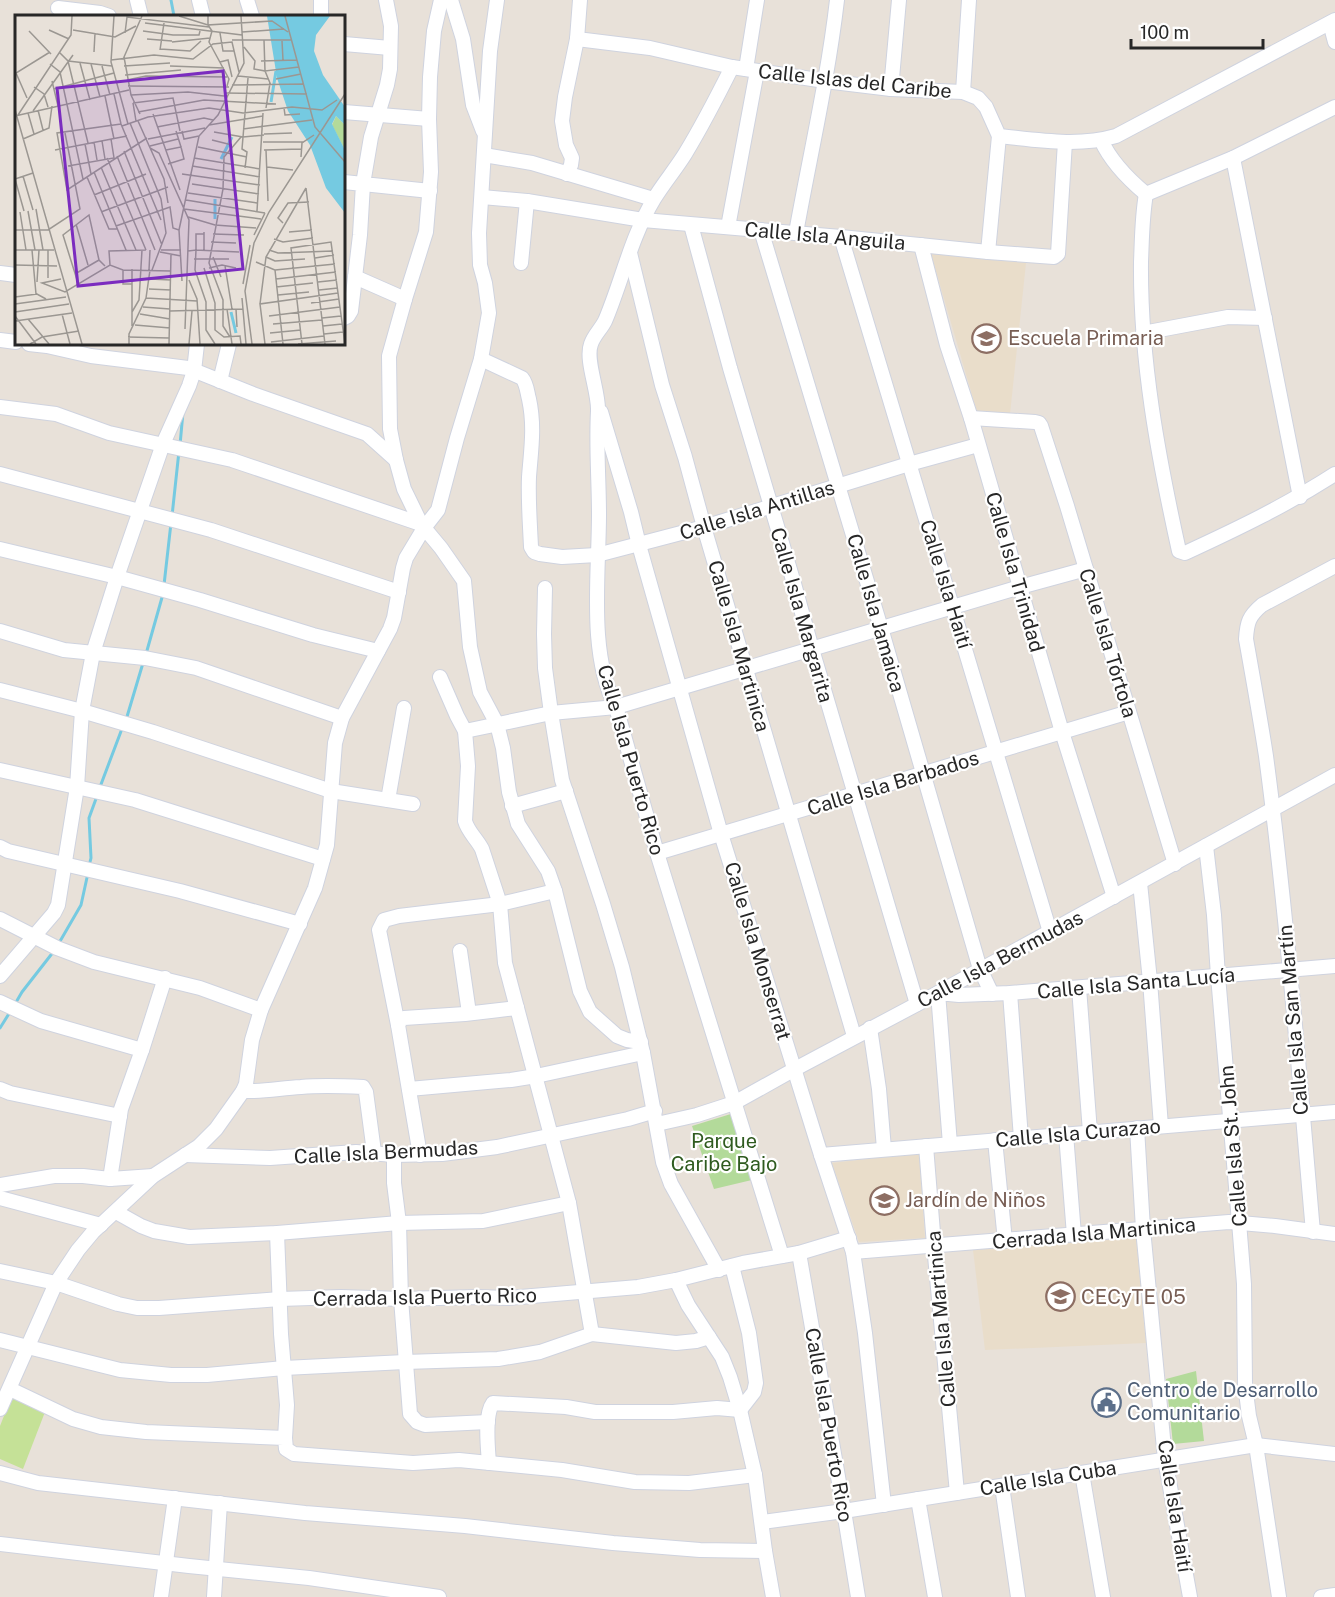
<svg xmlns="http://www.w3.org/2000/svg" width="1335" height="1597" viewBox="0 0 1335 1597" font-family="'Public Sans',sans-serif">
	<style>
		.education { fill: #e9ddca }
		.green { fill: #b3da9a }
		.pitch { fill: #c5e197 }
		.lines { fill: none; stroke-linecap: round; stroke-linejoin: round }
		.stream { stroke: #75cae1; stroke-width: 3 }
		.minor-casing { stroke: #cfd3df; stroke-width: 16 }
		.minor { stroke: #fff; stroke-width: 14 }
		.labels { text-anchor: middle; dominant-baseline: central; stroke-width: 4.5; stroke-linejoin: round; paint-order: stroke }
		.street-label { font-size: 20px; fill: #272727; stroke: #fff }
		.education-label { font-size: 20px; fill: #785e54; stroke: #fff; text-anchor: start }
		.park-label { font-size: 20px; fill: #2f5b1f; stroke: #fff }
		.service-label { font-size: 20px; fill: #4e5e75; stroke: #fff; text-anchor: start }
		.inset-river { fill: none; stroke: #75cae1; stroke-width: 3 }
		.inset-road { fill: none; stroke: #9b9792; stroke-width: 1.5 }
		.view { fill: #7b2cbf; fill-opacity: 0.15; stroke: #7b2cbf; stroke-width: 3 }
		.inset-edge { fill: none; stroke: #272727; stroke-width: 3 }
	</style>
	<rect width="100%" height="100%" fill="#e8e1d9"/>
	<g class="education">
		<polygon points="931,254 1026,263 1010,414 977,412"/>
		<polygon points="919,1153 925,1238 859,1242 832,1163"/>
		<polygon points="1136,1238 1146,1343 985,1350 973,1250"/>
	</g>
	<g class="green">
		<polygon points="734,1113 756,1179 714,1189 692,1126"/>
		<polygon points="1196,1371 1204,1441 1173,1444 1166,1379"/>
	</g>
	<polygon class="pitch" points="11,1398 45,1412 23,1469 0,1459 0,1426"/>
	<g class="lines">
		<g class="stream">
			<polyline points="171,0 174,16"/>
			<polyline points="180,445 183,412"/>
			<polyline points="172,516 179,451"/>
			<polyline points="164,585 171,523"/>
			<polyline points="146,654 163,594"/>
			<polyline points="126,720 143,663"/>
			<polyline points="100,787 123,726"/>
			<polyline points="89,866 91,858 89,818 97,796"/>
			<polyline points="59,943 81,905 88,873"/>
			<polyline points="15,1004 22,992 54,951"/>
			<polyline points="0,1028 10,1012"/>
		</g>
		<defs>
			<g id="minor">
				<polyline points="137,0 141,16"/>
				<polyline points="199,0 203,16"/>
				<polyline points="247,0 252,16"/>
				<polyline points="321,0 321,16"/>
				<polyline points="386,0 391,26 390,69 387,85 371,137 363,184 430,191"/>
				<polyline points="441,0 434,31 430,77 429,119 431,172 426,232 405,299 389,356 390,429 396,460 404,489 421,524 441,548 464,581 470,647 480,692 497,724 503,748 509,792 518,824 548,871 555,891 580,991 590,1012 617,1036 627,1040 641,1042"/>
				<polyline points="451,0 463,39 473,105 483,131"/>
				<path d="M497,0L490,51L479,233L480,265L485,283L489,313L481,359L522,378C527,384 527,392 529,399C535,427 531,450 529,477C528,500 530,524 531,547L534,552L540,554L562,557L597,555L704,527L909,464L978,445"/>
				<polyline points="58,8 100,13 109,16"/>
				<polyline points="1330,23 1335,42"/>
				<path d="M577,39L650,48L732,67L825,81L891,89L963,92L978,98L986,107L999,136C1038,140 1078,147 1116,136L1335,20"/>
				<polyline points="344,44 390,48"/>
				<path d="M732,67C717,97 702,126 685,154C675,170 663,184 654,199C631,237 622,281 605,321C601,329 594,335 591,344C585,360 599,392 598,411C596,446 599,480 599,515C599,574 588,654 616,707L657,853L782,1256"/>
				<polyline points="746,69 757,0"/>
				<polyline points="891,89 899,0"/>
				<polyline points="963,92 969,0"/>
				<polyline points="344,112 429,119"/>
				<path d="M1101,140C1111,162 1128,179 1146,194"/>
				<polyline points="484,155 532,163 653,199"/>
				<polyline points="1233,158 1300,497"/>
				<polyline points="567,174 571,165 572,158 566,145 562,121 565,97 577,39 580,0"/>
				<polyline points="344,182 363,184 360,235 351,311 348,316 344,318"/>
				<path d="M1146,194C1142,216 1142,239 1141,262C1140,360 1158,456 1179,551L1185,553C1237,529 1287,505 1335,474"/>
				<polyline points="1146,194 1233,158 1335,107"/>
				<polyline points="482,197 527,201 643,220 841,237 988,252 1054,257 1058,254 1065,142"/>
				<polyline points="691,225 730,368 793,580 812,649 917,1004"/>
				<polyline points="728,227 757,71"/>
				<polyline points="761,230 881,628 980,969 992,994"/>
				<path d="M796,233C810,155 828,78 837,0"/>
				<polyline points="841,237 1050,932"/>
				<polyline points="921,245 947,345 971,418 1062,732 1114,897"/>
				<polyline points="988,252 999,136"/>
				<polyline points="630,253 662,385 685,457 704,527 854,1036"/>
				<polyline points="521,263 527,201"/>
				<polyline points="0,273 16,275"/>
				<polyline points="355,277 405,299"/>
				<polyline points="1143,333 1228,317 1265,318"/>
				<polyline points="0,340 16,342"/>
				<polyline points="29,344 47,346 91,356 188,368 253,394 367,434 396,460"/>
				<polyline points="220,381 229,344"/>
				<polyline points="0,407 56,414 109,433 232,460 421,524"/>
				<polyline points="601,412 631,512 639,545 721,834 821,1155 853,1252 865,1333 884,1505"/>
				<polyline points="971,418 1035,422 1039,423 1041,426 1067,506 1175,864"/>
				<polyline points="0,474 211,530 399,592"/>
				<polyline points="0,549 117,577 200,600 313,635 378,651"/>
				<polyline points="545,588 544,634 545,668 551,713 562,780 603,904 622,967 643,1053 663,1162 671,1184 719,1270"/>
				<polyline points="0,631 64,650 145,658 196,668 342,718"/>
				<path d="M440,677L457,716L465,731L468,766L465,821C468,832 477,839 482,849L500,904L505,963L569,1203L592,1334"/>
				<polyline points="0,690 82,711 153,732 331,791 413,804"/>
				<polyline points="465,731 551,713 616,707 1020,587 1086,569"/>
				<polyline points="0,770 135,800 323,859"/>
				<polyline points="388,800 404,708"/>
				<polyline points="512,806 566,791"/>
				<polyline points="1206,846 1214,915 1218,976 1239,1222 1244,1284 1245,1384 1249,1416 1256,1445 1279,1597"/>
				<polyline points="0,847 8,851 180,891 300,924"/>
				<polyline points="657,853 1129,712"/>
				<polyline points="1140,883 1150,981 1161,1126"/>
				<polyline points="0,919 57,948 94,962 200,988 261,1010"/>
				<polyline points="460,951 469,1013"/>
				<polyline points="0,976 54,913 58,905 77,787 82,711 93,653 117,577 163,444 189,386 194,371 197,344"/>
				<polyline points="1079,988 1090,1132"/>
				<polyline points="1010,993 1021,1138"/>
				<polyline points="0,1002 41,1021 142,1050"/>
				<polyline points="398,1025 379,930 384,920 399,916 500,904 555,891"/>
				<polyline points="870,1028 879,1089 884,1149"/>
				<polyline points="0,1089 10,1093 120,1116"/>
				<polyline points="409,1089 511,1080 536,1076 643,1053"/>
				<path d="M243,1091C263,1092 281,1088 301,1087C322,1085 343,1086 363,1087L366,1092L374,1152"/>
				<polyline points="657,1124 697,1115 734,1103 795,1069 938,993 1335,775"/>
				<polyline points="1137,1128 1143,1229 1165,1459 1190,1597"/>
				<polyline points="1066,1134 1074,1235"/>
				<polyline points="995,1140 1005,1241"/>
				<polyline points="950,1144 938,993 959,995 1010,993 1335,966"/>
				<polyline points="926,1146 934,1245 957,1493"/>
				<polyline points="185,1155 270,1158 356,1152 394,1155 442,1154 497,1147 628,1119 655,1111"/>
				<polyline points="394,1155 394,1183 399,1223 401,1299 410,1414 417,1422 425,1425 488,1422"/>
				<polyline points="420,1155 398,1025 400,1021 404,1018 465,1014 517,1008"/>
				<polyline points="821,1155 1335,1112"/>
				<polyline points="110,1179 121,1109 142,1050 165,978"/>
				<polyline points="0,1185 54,1176 83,1176 110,1179 153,1176"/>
				<polyline points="0,1198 101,1225"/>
				<polyline points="116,1212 141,1226 154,1231 189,1237 277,1233 399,1223 483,1221 569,1203"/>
				<path d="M1313,1232C1299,1073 1287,914 1266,756C1260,717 1253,678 1246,639C1247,622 1249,616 1262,605L1335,566"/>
				<polyline points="277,1233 281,1334 287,1405 285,1438"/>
				<polyline points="853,1252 1229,1222 1275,1226 1335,1234"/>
				<polyline points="799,1253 844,1511 858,1597"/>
				<polyline points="732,1266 749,1333 756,1383 754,1392 740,1410"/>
				<polyline points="0,1271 56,1283 118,1304 137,1308 159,1308 280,1299 341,1297 401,1299 477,1297 508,1298 638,1287 676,1280 743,1263 799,1253 849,1238"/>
				<polyline points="676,1280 688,1305 722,1357 730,1377 740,1410 755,1475 765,1551 773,1597"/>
				<polyline points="0,1340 120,1370 171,1375 207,1375 284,1368 405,1362 498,1359 540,1352 592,1334 676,1343 696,1341 709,1337"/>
				<polyline points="10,1389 73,1419 101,1427 146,1432 285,1438 286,1449 294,1454 413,1463 459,1460 562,1470 635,1482 689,1483 755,1475"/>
				<polyline points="0,1409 56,1283 78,1250 93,1232 153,1176 199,1146 216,1129 243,1091 246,1084 252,1040 261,1010 315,888 327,845 335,743 342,718 390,629 394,618 403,568 406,558 424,528 438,510 457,438 481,359"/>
				<path d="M489,1463C488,1448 484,1415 493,1403L566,1407L595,1412H673L717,1408L740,1410"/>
				<polyline points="0,1473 38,1483 305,1513 465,1526 613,1543 700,1550 765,1551"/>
				<polyline points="1082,1473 1103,1597"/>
				<polyline points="1002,1486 1018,1597"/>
				<polyline points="918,1499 935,1597"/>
				<polyline points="762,1522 844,1511 1256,1445 1335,1454"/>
				<polyline points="0,1544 189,1566 309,1578 439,1597"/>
				<polyline points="161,1597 175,1498"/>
				<polyline points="214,1597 220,1503"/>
				<polyline points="1321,1597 1335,1595"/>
			</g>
		</defs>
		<use href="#minor" class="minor-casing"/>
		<use href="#minor" class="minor"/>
	</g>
	<defs>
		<symbol id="school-ring" viewBox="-11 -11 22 22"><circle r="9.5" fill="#fff" stroke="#8d6e63" stroke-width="1.5"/><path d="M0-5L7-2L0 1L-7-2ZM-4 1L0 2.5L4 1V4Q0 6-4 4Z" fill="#8d6e63"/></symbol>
		<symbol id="civic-ring" viewBox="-11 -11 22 22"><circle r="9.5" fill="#fff" stroke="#5c6f8a" stroke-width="1.5"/><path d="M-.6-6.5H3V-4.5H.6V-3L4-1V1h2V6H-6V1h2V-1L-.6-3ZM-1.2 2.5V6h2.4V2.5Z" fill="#5c6f8a"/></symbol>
	</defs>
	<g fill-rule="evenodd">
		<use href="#school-ring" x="970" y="322" width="33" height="33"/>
		<use href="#school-ring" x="868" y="1184" width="33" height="33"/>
		<use href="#school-ring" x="1044" y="1280" width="33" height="33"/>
		<use href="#civic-ring" x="1090" y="1386" width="33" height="33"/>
	</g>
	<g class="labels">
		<g class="street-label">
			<text transform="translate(855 81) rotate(6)">Calle Islas del Caribe</text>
			<text transform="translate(825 236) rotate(5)">Calle Isla Anguila</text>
			<text transform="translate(757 510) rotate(-17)">Calle Isla Antillas</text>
			<text transform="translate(1015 572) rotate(74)">Calle Isla Trinidad</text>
			<text transform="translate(946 584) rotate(73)">Calle Isla Haití</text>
			<text transform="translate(876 613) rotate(74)">Calle Isla Jamaica</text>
			<text transform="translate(802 615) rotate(74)">Calle Isla Margarita</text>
			<text transform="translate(1108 643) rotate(73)">Calle Isla Tórtola</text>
			<text transform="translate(739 646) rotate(74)">Calle Isla Martinica</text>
			<text transform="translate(631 760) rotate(74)">Calle Isla Puerto Rico</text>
			<text transform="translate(893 783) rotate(-17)">Calle Isla Barbados</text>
			<text transform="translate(758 951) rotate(73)">Calle Isla Monserrat</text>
			<text transform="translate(1000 959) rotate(-28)">Calle Isla Bermudas</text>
			<text transform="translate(1136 983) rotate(-5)">Calle Isla Santa Lucía</text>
			<text transform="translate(1293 1020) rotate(-95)">Calle Isla San Martín</text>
			<text transform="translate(1078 1133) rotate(-5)">Calle Isla Curazao</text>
			<text transform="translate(1233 1146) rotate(-95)">Calle Isla St. John</text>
			<text transform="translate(386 1152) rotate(-3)">Calle Isla Bermudas</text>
			<text transform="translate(1094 1233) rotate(-5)">Cerrada Isla Martinica</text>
			<text transform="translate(425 1297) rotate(-1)">Cerrada Isla Puerto Rico</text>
			<text transform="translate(941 1319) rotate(-95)">Calle Isla Martinica</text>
			<text transform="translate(829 1425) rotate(80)">Calle Isla Puerto Rico</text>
			<text transform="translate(1048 1478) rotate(-9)">Calle Isla Cuba</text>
			<text transform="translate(1175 1506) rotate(81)">Calle Isla Haití</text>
		</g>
		<g class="education-label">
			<text x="1008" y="338">Escuela Primaria</text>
			<text x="905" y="1200">Jardín de Niños</text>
			<text x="1081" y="1297">CECyTE 05</text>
		</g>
		<g class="park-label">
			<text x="724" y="1141">Parque<tspan x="724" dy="23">Caribe Bajo</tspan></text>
		</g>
		<g class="service-label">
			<text x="1127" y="1390">Centro de Desarrollo<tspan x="1127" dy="23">Comunitario</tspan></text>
		</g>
	</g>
	<g transform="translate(15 15)">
		<rect width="330" height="330" fill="#e8e1d9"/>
		<path d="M321,101L330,110V135L317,110Z" fill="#b3da9a"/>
		<path d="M252,1H315L301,20L299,36L308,60L330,92V110L321,101L317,109L330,135V198L311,173L295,130L273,96L262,63Z" fill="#75cae1"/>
		<path class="inset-river" d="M256,87L261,56M206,144L217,122M200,204V184M216,297L221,318"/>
		<path class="inset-road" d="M99,1L96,47L113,109M164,1L193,10V1M270,1L300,112L330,147M130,8L227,20M34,15L54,24M58,15L100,22L121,11M14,16L36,39M128,16L158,20H184L185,16M227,17L269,14M110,18L112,2L194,12M205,18L208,36H219M132,24L157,26M217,25H276M249,25L250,56L284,52M267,26L268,45M157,27L195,23M229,32L240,46L239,54L250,56L255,68L251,93M145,34L175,36L186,26M145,35L149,8M44,37L53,46L73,128M79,37L80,18M96,45L139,40L178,44L198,29L217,27L224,57M53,46L97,51M246,46L282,45M205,47L213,45L217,62M65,48L75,85M35,49L45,57L68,164M76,49L85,82M87,51L95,80M109,51L155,48M155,51L209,53M110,60L166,55M223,61L253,64M261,64L286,59M112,65L131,61L212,62M37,66L43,91M217,70L289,69M113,71L214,72M212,71L214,64L194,27L197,16L193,10L257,6L273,17M19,72L29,79L33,92M39,74L99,58M210,78L292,79M99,79L106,109L146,205M116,80L173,77L209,81M90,81L99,124M12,83L1,58L35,37M118,88L158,83L165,116M118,88L121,106M269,93L270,100L285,99M0,95L67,329M23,95L28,115M18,96L58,40M123,97L189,85L261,89M13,98L19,119M125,99L116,80L109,42L127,1M138,99L165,175M3,100L56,20L57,1M0,101L114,75M123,106L149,164L153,188M115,108L146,184L151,218L137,255M106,109L42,118L52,175L132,123M194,110L248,101M107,111L133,102L194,93L228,98L277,92L307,95L322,85M142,112L189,103L198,105M228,114L297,105M167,116L169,124L184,121M199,117L228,122L249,120M249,119L277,118M8,124L34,113L37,91M133,124L190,113M197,125L217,130M87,126L90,144M79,127L82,145M248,127H289M70,129L76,159M135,131L163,124M183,132L232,142M135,133L144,138L174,205L170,314M40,135L112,121M151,135L166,132L161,116M249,135L286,134M251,135L253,186M109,136L147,230M102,141L140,235M286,142L287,128L299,120M92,143L131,235M179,143L245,154M153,149L169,144L166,132M53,151L99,143L96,124M177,151L245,162M86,152L121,235M252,152L278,155M230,153L232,137L227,134L233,63M79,157L111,235M167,159L245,170M8,161L18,195M72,162L94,214H103M177,169L244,179M291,173L310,329M173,178L242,188M79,180L131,159M171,185L250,198M21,194L28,235M169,194L246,204M9,196L0,164L18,158M13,196L20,235M242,196L248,98M5,197L11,235M86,197L153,172M173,202L200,210L241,213M268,208L263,203L273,188L294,187M61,209L73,250M101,211L155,192L158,213L164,215L167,266M0,215H33L65,194L50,118M164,215L184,121L203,100L229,48L226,1M274,217L297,215M189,219H181V235L224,237M198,219L229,220M239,220L250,198M259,224L268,227L298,223M196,227L221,228M0,235H39M17,235L21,279M33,235V263M146,235H166M254,235L263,238L318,236M173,236L181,235L180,255L191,287V315L200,329M189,236V217M145,237L166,241M198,242L206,262M251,242L260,246L290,244M300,243L319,240M179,244H214M241,247L260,255L268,329M0,250L42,251M95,250L94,236L131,235M210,251L217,294M189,253L200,288V315L209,322L225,321L226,329M194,253L207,250L221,253M117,254V311M108,255V269H117M134,255L135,235M260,255L320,249M60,259L84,245M46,264L27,268L50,277L95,250L108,255L156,256M135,264L156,265M261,264L321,257M174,265L182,284L185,329M22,267L24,235M303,267L322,265M63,268L48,220L74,200L84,245L90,251M228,269L235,230M261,272L298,268M134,274L156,275M304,275L323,273M263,280L294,277M0,282L22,279L31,284M131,283L182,286M227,283L231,329M296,288L324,284M0,289L51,282M245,289L251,242L291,173M128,292L155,294M212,294L217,329M221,294L222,312M155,296L228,294M0,297L54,289M117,297L124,285L127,235M47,299L55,329M125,299L155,304M0,301L21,329M254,301L325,292M307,303L326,301M13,304L34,329M0,306L57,298M258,309L307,305M120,310L155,313M308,311L327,309M255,318L286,315M309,319L328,317M113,322L154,323M215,322L208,311V285L194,248L208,174L209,142L226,122M256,327L309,321M15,329L27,322L64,316M114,329V319L131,283L135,255M154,329L156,239M174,329L177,296M237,329L230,276L239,228L254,197L330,79M250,329L245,289L323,278M283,329L321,326M287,329L276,233L316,227L330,329"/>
		<path class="view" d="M208,56L228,254L63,271L42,73Z"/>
		<rect width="330" height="330" class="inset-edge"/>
	</g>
	<path d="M1131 39v9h132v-9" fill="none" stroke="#272727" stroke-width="3"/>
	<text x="1140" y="39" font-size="18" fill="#272727" stroke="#ffffff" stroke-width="4.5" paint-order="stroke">100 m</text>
</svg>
